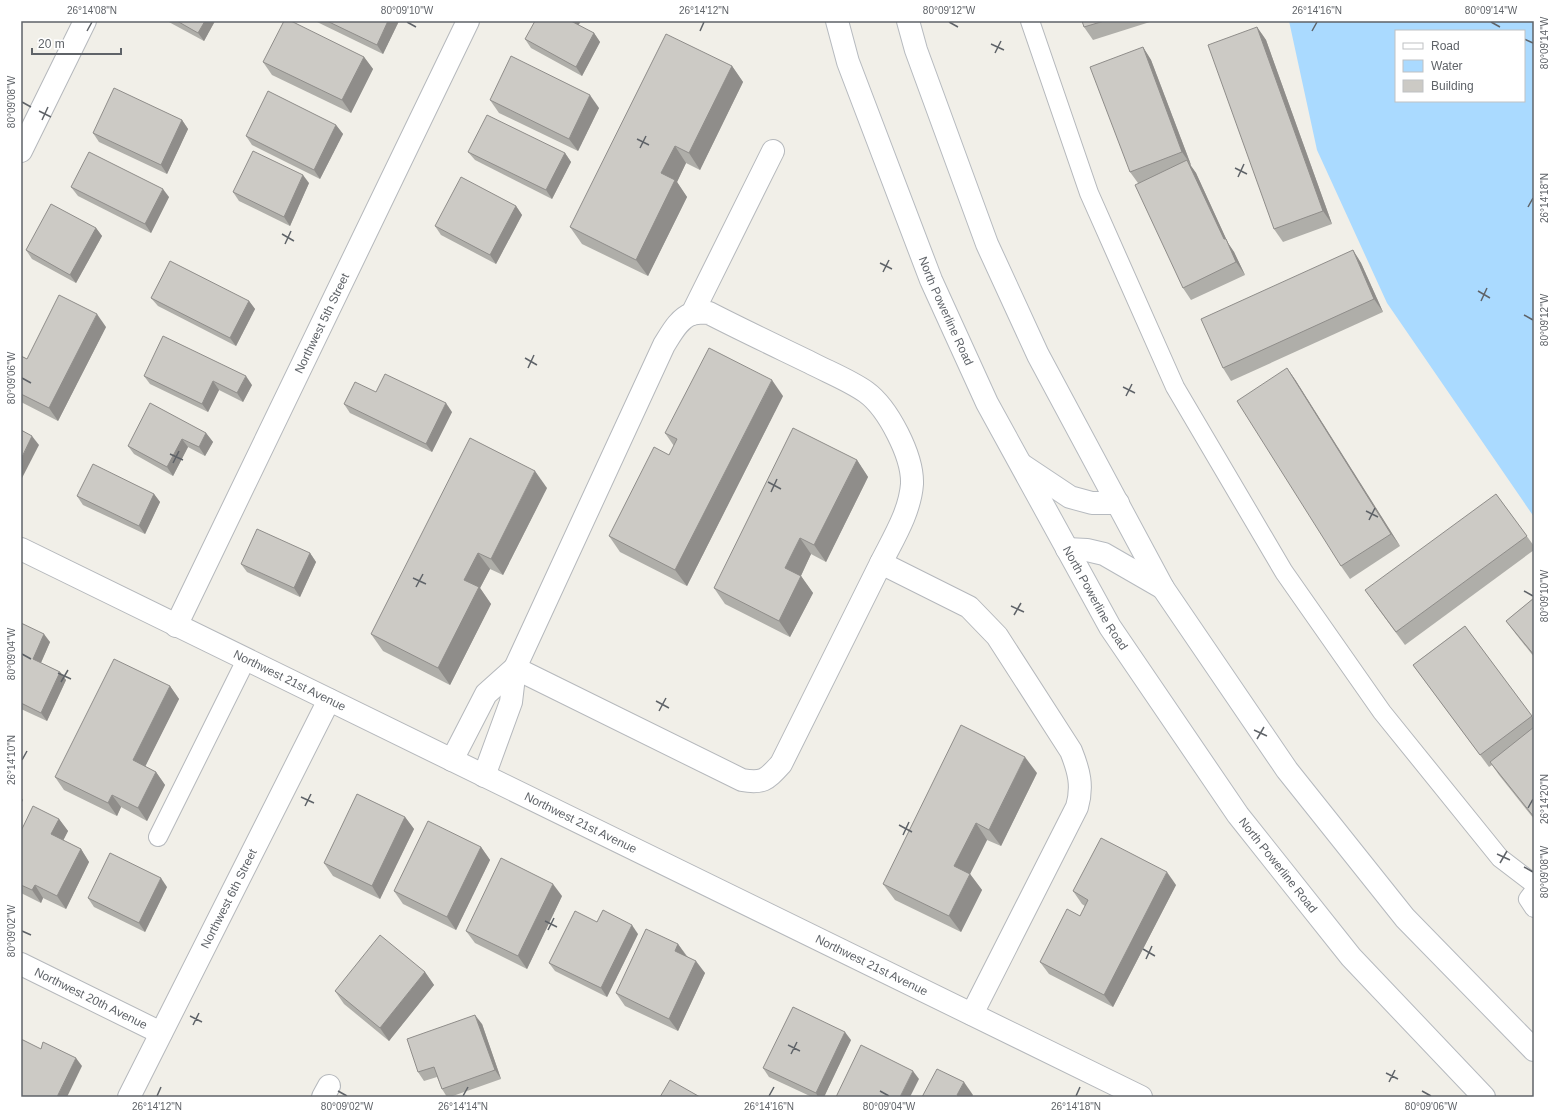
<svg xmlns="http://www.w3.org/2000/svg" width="1555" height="1118" viewBox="0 0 1555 1118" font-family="Arial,sans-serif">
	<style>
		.water { fill: #aadaff; fill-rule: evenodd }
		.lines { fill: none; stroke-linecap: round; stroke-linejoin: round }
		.service-casing { stroke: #b5b8bc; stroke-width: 20 }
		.minor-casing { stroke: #b5b8bc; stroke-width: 24 }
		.secondary-casing { stroke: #b6babf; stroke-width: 24 }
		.service { stroke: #fff; stroke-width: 18 }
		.minor { stroke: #fff; stroke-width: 22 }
		.secondary { stroke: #fff; stroke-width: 22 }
		.wall { fill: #afaea9 }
		.shaded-wall { fill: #8f8d8a }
		.building { fill: #cccac5; stroke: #8f8d8a }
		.ticks { fill: none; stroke: #5f6368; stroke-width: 1.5 }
		.labels { text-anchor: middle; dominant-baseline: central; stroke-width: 3; stroke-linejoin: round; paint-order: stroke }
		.street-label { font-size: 12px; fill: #5f6368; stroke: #fff }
		.neatline { fill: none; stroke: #5f6368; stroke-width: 1.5 }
		.ticks-label { font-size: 10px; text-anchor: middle; fill: #5f6368 }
	</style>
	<rect width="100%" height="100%" fill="#f1efe8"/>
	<path class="water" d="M1289,21H1534V517L1387,303L1317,150ZM1396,31H1524V101H1396Z"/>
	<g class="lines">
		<defs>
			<g id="service">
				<polyline points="1030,21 1089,193 1175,387 1284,572 1382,712 1500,858 1534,884"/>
				<polyline points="158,837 246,660"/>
				<polyline points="1534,891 1528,899 1534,908"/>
			</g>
			<g id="minor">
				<polyline points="21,151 85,21"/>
				<polyline points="692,314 773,151"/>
				<path id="s1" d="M21,549L1141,1097"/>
				<path id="s2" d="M176,626L468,21"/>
				<path d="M515,668L742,780C764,784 767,779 781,764L881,563"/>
				<polyline points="452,760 486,694 515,668"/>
				<path d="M484,776L511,702L515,668L664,345C671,334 679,318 692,314C697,312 704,313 709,313C742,330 776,346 809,362C828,372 849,380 866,392C888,408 913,456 912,484C910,512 893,539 881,563L969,607L997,636L1071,751C1079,771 1083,786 1077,807L972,1014"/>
				<path id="s3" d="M21,964L161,1033"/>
				<path id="s4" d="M129,1097L329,700"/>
				<polyline points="323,1097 329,1086"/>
			</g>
			<g id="secondary">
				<path id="s5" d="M837,21L848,62L931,280L987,403L1110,627L1238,815L1351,957L1484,1097"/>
				<polyline points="908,21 916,50 987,244 1038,355 1163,588 1287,770 1405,918 1534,1050"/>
				<polyline points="1022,465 1070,497 1092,503 1118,503"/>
				<polyline points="1067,549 1087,550 1104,554 1163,588"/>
			</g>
		</defs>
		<use href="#service" class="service-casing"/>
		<use href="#minor" class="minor-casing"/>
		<use href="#secondary" class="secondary-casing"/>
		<use href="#service" class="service"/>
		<use href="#minor" class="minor"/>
		<use href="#secondary" class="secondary"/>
	</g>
	<g class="wall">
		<polygon points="167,21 215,21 204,41"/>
		<polygon points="315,21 399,21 383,54"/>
		<polygon points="581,21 578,25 594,33 600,42 582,76 531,48 525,39"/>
		<polygon points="1082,21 1153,21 1093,40 1084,27"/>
		<polygon points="1257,27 1266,40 1332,224 1283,242 1274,229"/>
		<polygon points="1143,47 1151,60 1191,165 1190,165 1196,173 1228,243 1234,252 1245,275 1191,300 1183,288 1138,183 1130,172"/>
		<polygon points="364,57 373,69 351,113 272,75 263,62"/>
		<polygon points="732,66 743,82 700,170 686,163 677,182 687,197 648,276 582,244 570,227"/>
		<polygon points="490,100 599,108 578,151 499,113"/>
		<polygon points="182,120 188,129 167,174 99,142 93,133"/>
		<polygon points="336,125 343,134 320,179 252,145 246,136"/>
		<polygon points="468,152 565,153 571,162 552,199 475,160"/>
		<polygon points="309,183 290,226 239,201 233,192"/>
		<polygon points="71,187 169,197 151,233 78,196"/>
		<polygon points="516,206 522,215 496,264 441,235 435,226"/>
		<polygon points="96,228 102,236 76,283 32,259 26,250"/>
		<polygon points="1353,250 1361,263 1383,312 1231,381 1223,368"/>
		<polygon points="151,298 249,301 255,309 236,346 158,306"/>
		<polygon points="106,327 58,421 21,402 21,356 27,359"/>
		<polygon points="1287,368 1296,381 1400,546 1350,579 1341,566"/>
		<polygon points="144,376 252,385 243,402 219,390 208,412 150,384"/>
		<polygon points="783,396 687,586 620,552 609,536 669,455 674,446 665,433"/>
		<polygon points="344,404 452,412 432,452 350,413"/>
		<polygon points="206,433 213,442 205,456 188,447 173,476 134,454 128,446"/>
		<polygon points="857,460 868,477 826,562 811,554 801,576 813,593 790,637 725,604 714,588"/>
		<polygon points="547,488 503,575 490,569 480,588 491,604 450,685 383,651 371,634"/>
		<polygon points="154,494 160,502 145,534 83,505 77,496"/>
		<polygon points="1496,494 1534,546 1534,550 1405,645 1374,603"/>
		<polygon points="310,553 316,562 300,597 247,572 241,564"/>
		<polygon points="1534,598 1534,657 1515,633 1506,621"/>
		<polygon points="21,623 50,642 41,663 60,672 66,680 47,721 21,709"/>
		<polygon points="1465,626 1534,719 1534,819 1499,775 1492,765 1489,767 1413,665"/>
		<polygon points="170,686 179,699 145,766 156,772 165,785 147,821 121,807 117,816 64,790 55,777"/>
		<polygon points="1037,773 1001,846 987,840 970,874 982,890 961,932 895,900 883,884"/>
		<polygon points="405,817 414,829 380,899 333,876 324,863"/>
		<polygon points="59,819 68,831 63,840 81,849 89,862 66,909 43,898 41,903 21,893 21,831"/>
		<polygon points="481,847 490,860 456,930 403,904 394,891"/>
		<polygon points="1176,885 1113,1007 1049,974 1040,962 1080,916 1085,906 1082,904 1073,891"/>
		<polygon points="167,887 145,932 94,907 88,898"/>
		<polygon points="562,896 527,969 475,943 466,931"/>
		<polygon points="597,922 638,934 607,997 555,971 549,963"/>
		<polygon points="678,944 687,956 705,973 678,1031 625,1006 616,993"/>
		<polygon points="425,972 434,985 389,1041 344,1004 335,991"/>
		<polygon points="482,1024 501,1079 450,1097 447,1097 442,1089 437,1077 424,1081 418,1072"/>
		<polygon points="851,1040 824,1097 812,1097 769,1077 763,1068"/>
	</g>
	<g class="shaded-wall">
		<polygon points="205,21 215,21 204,41 198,33"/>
		<polygon points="388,21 399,21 383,54 377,45"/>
		<polygon points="570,21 581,21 576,29"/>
		<polygon points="1257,27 1266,40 1332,224 1323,211"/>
		<polygon points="594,33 600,42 582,76 576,67"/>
		<polygon points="1143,47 1151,60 1191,165 1182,152"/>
		<polygon points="364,57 373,69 351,113 342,100"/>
		<polygon points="732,66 743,82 700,170 689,153"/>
		<polygon points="590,95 599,108 578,151 569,139"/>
		<polygon points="182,120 188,129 167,174 161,165"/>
		<polygon points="336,125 343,134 320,179 314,170"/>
		<polygon points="675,146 686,163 677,182 687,197 648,276 636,260 661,173"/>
		<polygon points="565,153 571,162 552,199 546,190"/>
		<polygon points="1187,160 1196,173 1228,243 1234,252 1245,275 1236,262 1224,239"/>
		<polygon points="303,175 309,183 290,226 284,217"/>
		<polygon points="163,189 169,197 151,233 145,224"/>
		<polygon points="516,206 522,215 496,264 490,255"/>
		<polygon points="96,228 102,236 76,283 70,275"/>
		<polygon points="1353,250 1361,263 1383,312 1374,299"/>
		<polygon points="249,301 255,309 236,346 230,338"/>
		<polygon points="97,314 106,327 58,421 49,408"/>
		<polygon points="1287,368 1296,381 1400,546 1391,534"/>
		<polygon points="246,376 252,385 243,402 237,393"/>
		<polygon points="772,380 783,396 687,586 675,570"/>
		<polygon points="213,381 219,390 208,412 202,404"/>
		<polygon points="446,403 452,412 432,452 426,444"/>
		<polygon points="206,433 213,442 205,456 199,447"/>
		<polygon points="32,436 39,445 21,480 21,459"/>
		<polygon points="182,439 188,447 173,476 167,467"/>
		<polygon points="857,460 868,477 826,562 814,545"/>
		<polygon points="535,471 547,488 503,575 491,559"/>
		<polygon points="154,494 160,502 145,534 139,526"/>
		<polygon points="800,538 811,554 797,584 785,568"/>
		<polygon points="310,553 316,562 300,597 294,588"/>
		<polygon points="478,553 490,569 480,588 491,604 450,685 438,668 464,580"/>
		<polygon points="801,576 813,593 790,637 779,621"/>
		<polygon points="44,634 50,642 39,667 33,659"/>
		<polygon points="60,672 66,680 47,721 41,713"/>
		<polygon points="170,686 179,699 142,773 133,760"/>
		<polygon points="1025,757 1037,773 1001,846 989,830"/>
		<polygon points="156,772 165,785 147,821 138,808"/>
		<polygon points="112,795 121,807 117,816 108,803"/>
		<polygon points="21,797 23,800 21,804"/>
		<polygon points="405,817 414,829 380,899 372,886"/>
		<polygon points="59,819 68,831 60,847 51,834"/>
		<polygon points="976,823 987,840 966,882 954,866"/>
		<polygon points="481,847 490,860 456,930 447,917"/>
		<polygon points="81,849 89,862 66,909 57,896"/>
		<polygon points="1167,872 1176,885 1113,1007 1104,995"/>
		<polygon points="970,874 982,890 961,932 949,916"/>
		<polygon points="161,878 167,887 145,932 139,923"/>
		<polygon points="553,884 562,896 527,969 518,956"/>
		<polygon points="35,885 43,898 41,903 32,890"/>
		<polygon points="632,925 638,934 607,997 601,988"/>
		<polygon points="678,944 687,957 675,951"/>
		<polygon points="696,961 705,973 678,1031 669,1019"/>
		<polygon points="425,972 434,985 389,1041 380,1028"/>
		<polygon points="475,1015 482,1024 501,1079 495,1070"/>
		<polygon points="845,1032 851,1040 824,1097 818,1097 816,1093"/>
		<polygon points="76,1058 82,1066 67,1097 57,1097"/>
		<polygon points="913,1071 919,1079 910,1097 900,1097"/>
		<polygon points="964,1082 973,1095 972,1097 958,1097 957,1095"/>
	</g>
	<g class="building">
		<polygon points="177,21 205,21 198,33"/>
		<polygon points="284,21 291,21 364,57 342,100 263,62"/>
		<polygon points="327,21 388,21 377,45"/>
		<polygon points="535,21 571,21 594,33 576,67 525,39"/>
		<polygon points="1082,21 1104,21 1084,27"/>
		<polygon points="1257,27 1323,211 1274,229 1208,45"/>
		<polygon points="666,34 732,66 689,153 675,146 661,173 675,180 636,260 570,227"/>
		<polygon points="1143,47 1182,152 1130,172 1090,67"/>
		<polygon points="511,56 590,95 569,139 490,100"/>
		<polygon points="114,88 182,120 161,165 93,133"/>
		<polygon points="268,91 336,125 314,170 246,136"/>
		<polygon points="487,115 565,153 546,190 468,152"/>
		<polygon points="253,151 303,175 284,217 233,192"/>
		<polygon points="89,152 163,189 145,224 71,187"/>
		<polygon points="1187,160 1224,239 1226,239 1236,262 1183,288 1135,185"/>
		<polygon points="461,177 516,206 490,255 435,226"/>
		<polygon points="51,204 96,228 70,275 26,250"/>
		<polygon points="1353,250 1374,299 1223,368 1201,319"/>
		<polygon points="170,261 249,301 230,338 151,298"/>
		<polygon points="59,295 97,314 49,408 21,394 21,356 27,359"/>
		<polygon points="163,336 246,376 237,393 213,381 202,404 144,376"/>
		<polygon points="709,348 772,380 675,570 609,536 654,447 669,455 677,439 665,433"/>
		<polygon points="1287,368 1391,534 1341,566 1237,401"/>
		<polygon points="385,374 446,403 426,444 344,404 355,382 376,392"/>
		<polygon points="150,403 206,433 199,447 182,439 167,467 128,446"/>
		<polygon points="793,428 857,460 814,545 800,538 785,568 801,576 779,621 714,588"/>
		<polygon points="21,430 32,436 21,459"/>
		<polygon points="470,438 535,471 491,559 478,553 464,580 479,587 438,668 371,634"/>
		<polygon points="93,464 154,494 139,526 77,496"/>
		<polygon points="1496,494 1527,536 1396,632 1365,590"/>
		<polygon points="257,529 310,553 294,588 241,564"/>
		<polygon points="1534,598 1534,655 1506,621"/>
		<polygon points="21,623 44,634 33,659 60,672 41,713 21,703"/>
		<polygon points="1465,626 1532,716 1480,755 1413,665"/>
		<polygon points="114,659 170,686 133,760 156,772 138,808 112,795 108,803 55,777"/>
		<polygon points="961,725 1025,757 989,830 976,823 954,866 970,874 949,916 883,884"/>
		<polygon points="1534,727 1534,817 1490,762"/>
		<polygon points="357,794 405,817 372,886 324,863"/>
		<polygon points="33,806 59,819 51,834 81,849 57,896 35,885 32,890 21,885 21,831"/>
		<polygon points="428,821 481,847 447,917 394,891"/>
		<polygon points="1101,838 1167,872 1104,995 1040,962 1067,909 1080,916 1088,900 1073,891"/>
		<polygon points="110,853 161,878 139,923 88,898"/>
		<polygon points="501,858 553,884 518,956 466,931"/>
		<polygon points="603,910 632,925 601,988 549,963 575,911 597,922"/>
		<polygon points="646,929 678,944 675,951 696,961 669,1019 616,993"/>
		<polygon points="380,935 425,972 380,1028 335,991"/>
		<polygon points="793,1007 845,1032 816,1093 763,1068"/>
		<polygon points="475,1015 495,1070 442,1089 434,1067 418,1072 407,1039"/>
		<polygon points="21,1039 41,1049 43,1042 76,1058 57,1097 23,1097 21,1096"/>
		<polygon points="861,1045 913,1071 900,1097 836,1097"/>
		<polygon points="937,1069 964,1082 957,1095 960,1097 922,1097"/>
		<polygon points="670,1080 700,1097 660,1097"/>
	</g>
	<path class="ticks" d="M407,22L416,27M949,22L958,27M1491,22L1500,27M87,31L92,22M700,31L704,22M1312,31L1317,22M1524,39L1533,43M991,44L1004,50M995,53L1001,41M22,102L31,107M39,111L51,117M42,120L48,107M637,139L649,145M640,148L646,136M1235,168L1247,174M1238,177L1244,164M1528,207L1533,198M282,234L294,241M285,244L291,231M880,263L892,269M883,272L889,260M1478,291L1490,298M1481,301L1487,288M1524,315L1533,320M525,358L537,365M528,368L534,355M22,378L31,383M1123,387L1135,393M1126,396L1132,384M170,454L183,460M173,463L179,451M768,482L781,489M771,492L777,479M1366,511L1378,517M1369,520L1375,508M413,578L426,584M416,587L423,574M1524,591L1533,596M1011,606L1024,612M1014,615L1021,603M22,654L31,659M58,673L71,679M61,682L68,670M656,701L669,708M659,711L666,698M1254,730L1267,736M1257,739L1264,727M22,760L27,751M301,797L314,803M305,806L311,794M1528,808L1533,799M899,825L912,832M903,835L909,822M1497,854L1510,860M1500,863L1507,851M1524,867L1533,872M545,921L557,927M548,930L554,918M22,931L31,935M1143,949L1155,956M1146,959L1152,946M190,1016L202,1022M193,1025L199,1013M788,1045L800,1051M791,1054L797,1042M1386,1073L1398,1079M1389,1082L1395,1070M338,1091L347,1096M880,1091L889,1096M1422,1091L1431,1096M157,1096L161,1087M463,1096L468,1087M769,1096L774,1087M1076,1096L1080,1087"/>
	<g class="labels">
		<g class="street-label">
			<text stroke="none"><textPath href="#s5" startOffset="310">North Powerline Road</textPath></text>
			<text stroke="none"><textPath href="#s2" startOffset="336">Northwest 5th Street</textPath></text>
			<text stroke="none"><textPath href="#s5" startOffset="634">North Powerline Road</textPath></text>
			<text stroke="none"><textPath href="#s1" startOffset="299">Northwest 21st Avenue</textPath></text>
			<text stroke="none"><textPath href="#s1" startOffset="623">Northwest 21st Avenue</textPath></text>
			<text stroke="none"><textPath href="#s5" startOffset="958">North Powerline Road</textPath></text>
			<text stroke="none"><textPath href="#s4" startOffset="222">Northwest 6th Street</textPath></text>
			<text stroke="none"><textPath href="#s1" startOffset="947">Northwest 21st Avenue</textPath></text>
			<text stroke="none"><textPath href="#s3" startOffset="78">Northwest 20th Avenue</textPath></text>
		</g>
	</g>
	<rect width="1555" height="1118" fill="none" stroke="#ffffff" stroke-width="44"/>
	<rect x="1395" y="30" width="130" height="72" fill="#ffffff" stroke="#bfc1c3"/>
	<rect x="1403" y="43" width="20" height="6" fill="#ffffff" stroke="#bfc1c3"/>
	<text x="1431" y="50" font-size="12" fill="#5f6368">Road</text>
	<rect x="1403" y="60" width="20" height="12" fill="#aadaff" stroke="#bfc1c3"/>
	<text x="1431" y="70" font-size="12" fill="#5f6368">Water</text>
	<rect x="1403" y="80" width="20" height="12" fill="#cccac5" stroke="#bfc1c3"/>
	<text x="1431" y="90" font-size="12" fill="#5f6368">Building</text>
	<path d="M32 48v6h89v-6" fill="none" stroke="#5f6368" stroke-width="2"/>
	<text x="38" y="48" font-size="12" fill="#5f6368" stroke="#ffffff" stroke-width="3" paint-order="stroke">20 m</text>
	<rect x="22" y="22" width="1511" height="1074" class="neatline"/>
	<g class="ticks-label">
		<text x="92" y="14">26°14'08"N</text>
		<text x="407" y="14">80°09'10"W</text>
		<text x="704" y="14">26°14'12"N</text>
		<text x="949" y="14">80°09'12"W</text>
		<text x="1317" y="14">26°14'16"N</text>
		<text x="1491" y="14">80°09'14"W</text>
		<text transform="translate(1544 43) rotate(-90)" y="4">80°09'14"W</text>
		<text transform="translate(11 102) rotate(-90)" y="4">80°09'08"W</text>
		<text transform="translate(1544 198) rotate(-90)" y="4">26°14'18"N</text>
		<text transform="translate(1544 320) rotate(-90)" y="4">80°09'12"W</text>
		<text transform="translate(11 378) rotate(-90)" y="4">80°09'06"W</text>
		<text transform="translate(1544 596) rotate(-90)" y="4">80°09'10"W</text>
		<text transform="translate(11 654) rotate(-90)" y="4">80°09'04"W</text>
		<text transform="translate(11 760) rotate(-90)" y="4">26°14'10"N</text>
		<text transform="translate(1544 799) rotate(-90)" y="4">26°14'20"N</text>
		<text transform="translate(1544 872) rotate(-90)" y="4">80°09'08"W</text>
		<text transform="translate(11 931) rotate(-90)" y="4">80°09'02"W</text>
		<text x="157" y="1110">26°14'12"N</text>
		<text x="347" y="1110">80°09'02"W</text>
		<text x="463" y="1110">26°14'14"N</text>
		<text x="769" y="1110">26°14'16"N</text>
		<text x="889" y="1110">80°09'04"W</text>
		<text x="1076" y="1110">26°14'18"N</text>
		<text x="1431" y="1110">80°09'06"W</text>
	</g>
</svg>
